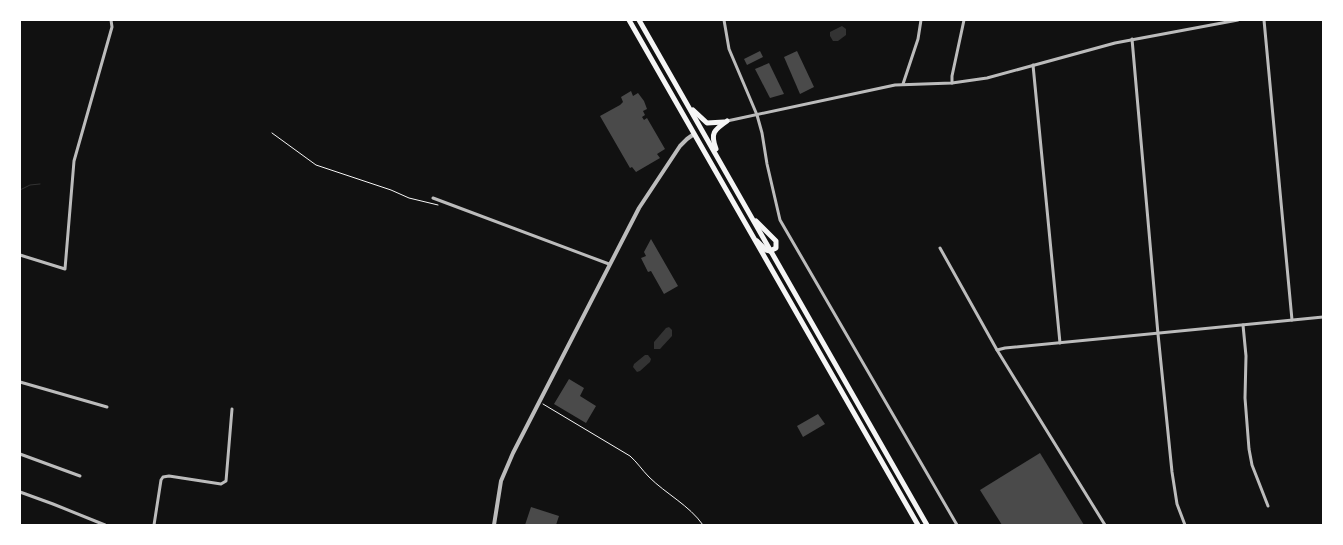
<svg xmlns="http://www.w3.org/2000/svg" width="1343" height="545" viewBox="0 0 1343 545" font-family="'Work Sans',sans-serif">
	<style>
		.water { fill: #333 }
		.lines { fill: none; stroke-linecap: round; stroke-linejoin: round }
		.stream { stroke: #333; stroke-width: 1 }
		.building { fill: #4a4a4a }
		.path { stroke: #f5f5f5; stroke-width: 1 }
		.minor { stroke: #bcbcbc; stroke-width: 3 }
		.tertiary { stroke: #bcbcbc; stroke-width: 4 }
		.trunk { stroke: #f5f5f5; stroke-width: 5 }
	</style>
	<rect width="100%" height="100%" fill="#111"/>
	<g class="water">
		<polygon points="842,26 846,29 846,35 838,41 833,41 830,36 830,32"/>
		<polygon points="669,327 672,330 672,336 660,349 654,349 654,342 666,328"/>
		<polygon points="645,355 648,355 651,359 650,362 640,371 637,372 633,367 634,364"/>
	</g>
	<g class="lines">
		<polyline class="stream" points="20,190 30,185 40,184"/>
	</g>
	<g class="building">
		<polygon points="760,51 763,57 747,65 744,59"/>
		<polygon points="797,51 814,87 800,94 784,57"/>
		<polygon points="769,63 784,94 770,98 755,69"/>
		<polygon points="631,91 633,96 638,93 644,101 647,109 643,111 645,115 642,117 644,120 647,118 665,149 657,154 660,158 636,172 632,167 630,168 600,116 620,105 623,102 621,97"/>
		<polygon points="651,239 678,286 664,294 651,271 648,272 641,258 646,256 644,252"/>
		<polygon points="569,379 584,388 580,396 596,406 586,423 554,404"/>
		<polygon points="818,414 825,424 803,437 797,426"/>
		<polygon points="1040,453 1084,525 1002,525 980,490"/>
		<polygon points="531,507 559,516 556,525 525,525"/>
	</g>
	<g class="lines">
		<g class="path">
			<polyline points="272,133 316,165 391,190 409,198 438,205"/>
			<path d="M543,404L630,456C637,462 642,470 649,477C666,494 689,505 703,525"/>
		</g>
		<g class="minor">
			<polyline points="724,20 729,49 757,115 762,133 767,164 780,220 957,525"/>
			<polyline points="1264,20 1292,320"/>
			<polyline points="1132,39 1158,334 1172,472 1177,504 1185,525"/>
			<polyline points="1033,65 1060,343"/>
			<polyline points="952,83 952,76 964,20"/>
			<polyline points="903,84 918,39 921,20"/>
			<polyline points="727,121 895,85 952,83 987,78 1115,43 1238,20"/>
			<polyline points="433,198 609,264"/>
			<polyline points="940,248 997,350 1105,525"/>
			<polyline points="20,255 65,269 74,161 112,27 111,20"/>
			<polyline points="1243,325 1246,356 1245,398 1249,449 1252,465 1268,506"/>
			<polyline points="997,350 1005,348 1323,317"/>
			<polyline points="20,382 107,407"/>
			<polyline points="20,454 80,476"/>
			<polyline points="20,492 53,504 105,525"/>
			<polyline points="154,525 161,480 163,477 169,476 221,484 226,481 232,409"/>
		</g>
		<polyline class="tertiary" points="494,525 501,481 513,453 639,208 680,146 687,139 694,134"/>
		<g class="trunk">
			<polyline points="629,20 918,525"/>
			<polyline points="639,20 927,525"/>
			<polyline points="693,110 707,123 724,122"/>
			<path d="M716,149C710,133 714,130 727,121"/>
			<polyline points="756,221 776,241 776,248 770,251"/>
			<polyline points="757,241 766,250 770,251"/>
		</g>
	</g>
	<rect width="1343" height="545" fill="none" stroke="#ffffff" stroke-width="42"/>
</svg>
